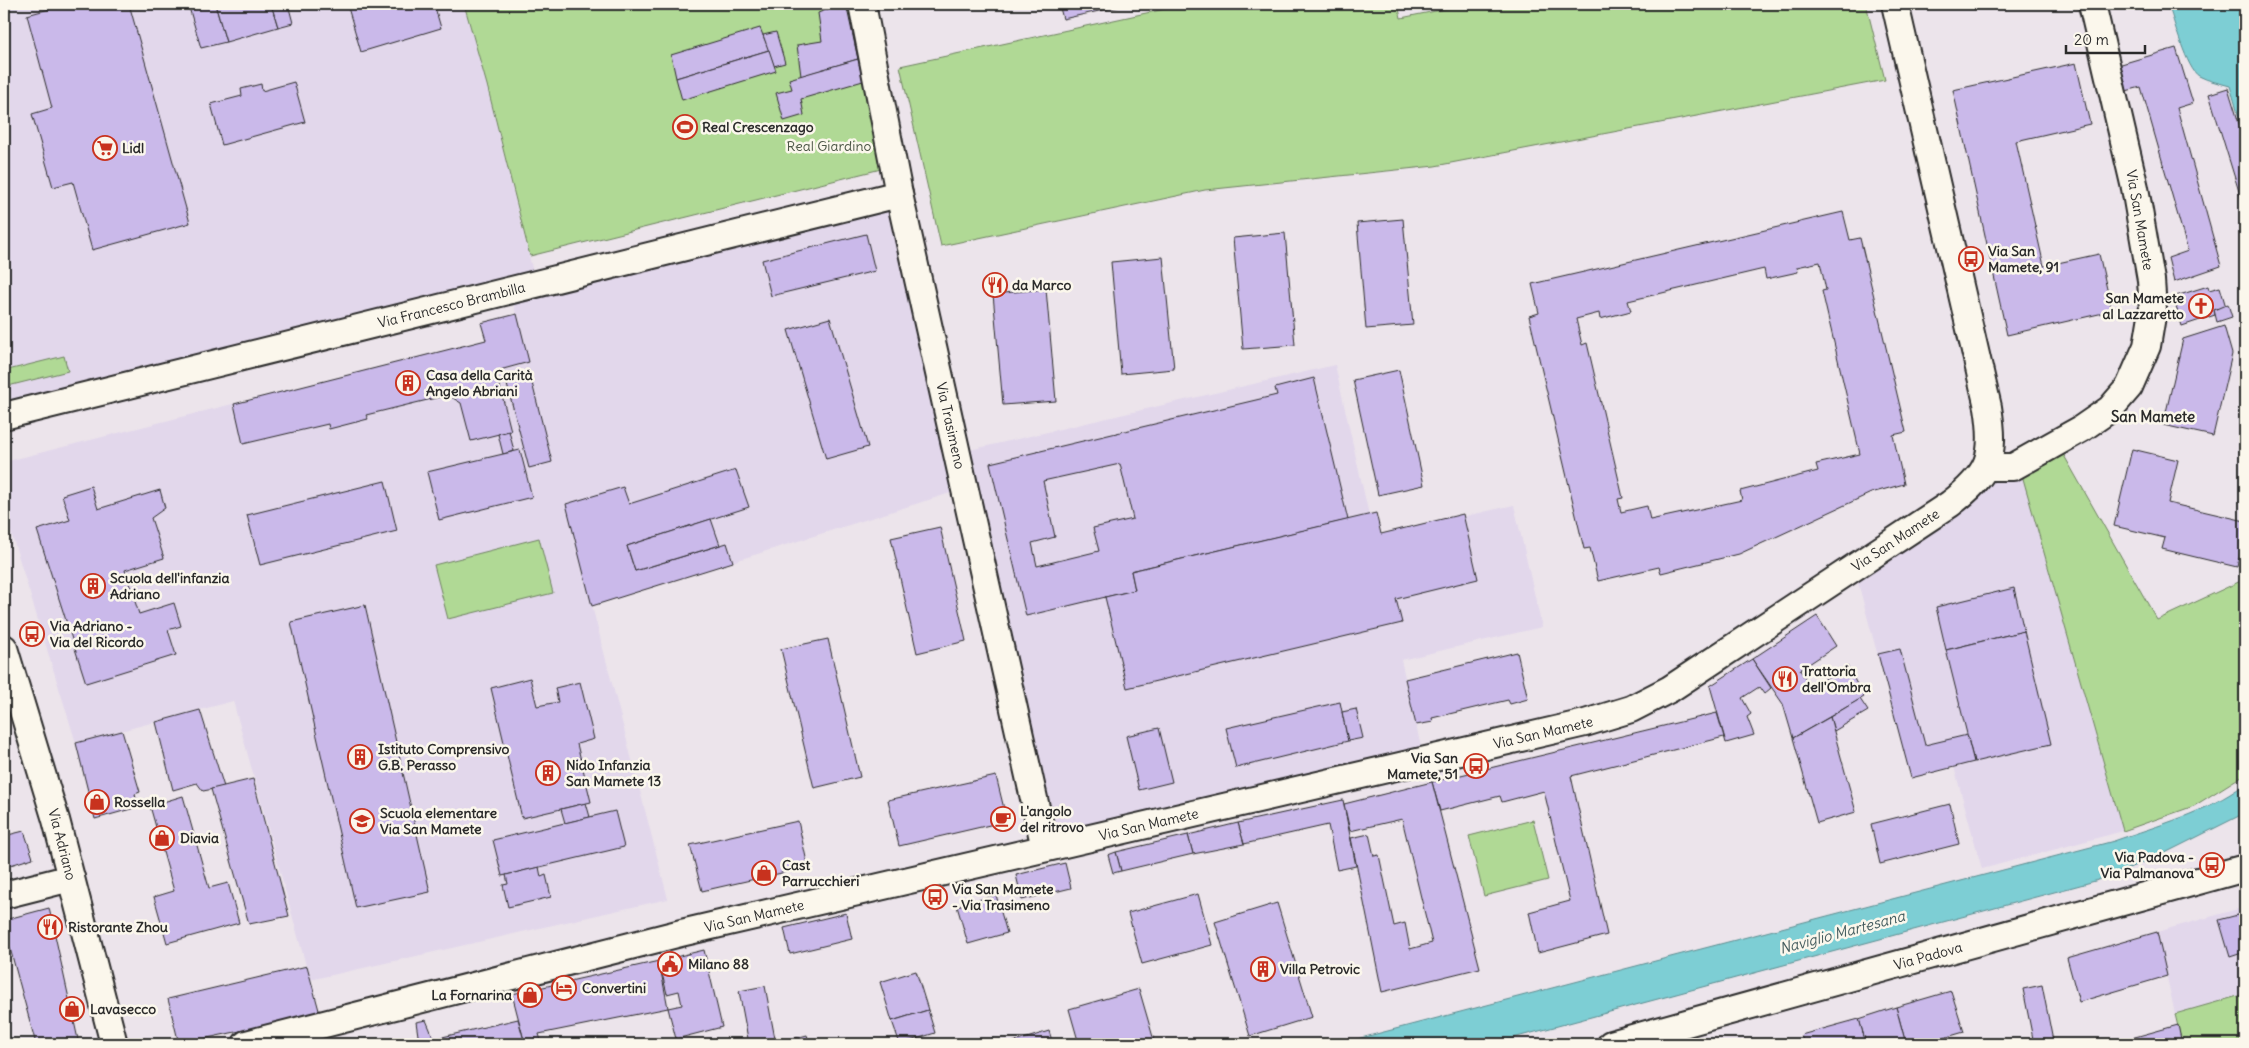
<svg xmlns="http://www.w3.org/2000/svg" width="2249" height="1048" viewBox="0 0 2249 1048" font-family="Delius,sans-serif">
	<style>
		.built { fill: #e2d7eb }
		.green { fill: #b0d995; stroke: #6e8260 }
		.water { fill: #7dced4; stroke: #5c8d90 }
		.building { fill: #cab9ea; stroke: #2b2b2b; fill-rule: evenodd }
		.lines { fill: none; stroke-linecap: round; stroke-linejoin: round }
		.minor-casing { stroke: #2b2b2b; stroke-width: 30 }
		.minor { stroke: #fbf7ec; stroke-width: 26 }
		.labels { text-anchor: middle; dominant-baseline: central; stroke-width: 5; stroke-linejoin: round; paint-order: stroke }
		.poi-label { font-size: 14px; font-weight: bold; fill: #2b2b2b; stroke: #fbf7ec; text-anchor: start }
		.park-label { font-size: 14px; fill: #4c5646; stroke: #fbf7ec }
		.street-label { font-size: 14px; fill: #2b2b2b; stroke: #fbf7ec }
		.neighbourhood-label { font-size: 15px; font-weight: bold; fill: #2b2b2b; stroke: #fbf7ec }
		.water-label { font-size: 15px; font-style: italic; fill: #445c5e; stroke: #fbf7ec }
	</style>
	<rect width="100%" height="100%" fill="#ece4eb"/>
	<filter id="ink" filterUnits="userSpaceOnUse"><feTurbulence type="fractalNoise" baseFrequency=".02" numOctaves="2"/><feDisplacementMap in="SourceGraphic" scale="10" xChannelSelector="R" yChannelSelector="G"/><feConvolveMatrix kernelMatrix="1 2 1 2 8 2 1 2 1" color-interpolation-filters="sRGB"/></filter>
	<g filter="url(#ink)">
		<g class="built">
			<polygon points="4,4 464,4 487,85 536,284 4,416"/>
			<polygon points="895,200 960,490 592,606 668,899 310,980 233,701 76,743 4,510 4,462 485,340 481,323 516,314 511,294"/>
			<polygon points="1335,365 1374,537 1514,505 1542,627 1401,660 1424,760 1045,848 957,453"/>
			<polygon points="2019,464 2123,831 1982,869 1954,767 1911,778 1854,568 1950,504"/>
			<polygon points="2245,907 2245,994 2175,1014 2157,932"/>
		</g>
		<g class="green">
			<polygon points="464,4 846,4 881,169 530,256 487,85"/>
			<polygon points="1188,4 1398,4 1401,18 1470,4 1866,4 1885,80 1435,166 1205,190 941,246 900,66"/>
			<polygon points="4,356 8,370 64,356 68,371 4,387"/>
			<polygon points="2062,452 2157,620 2245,579 2245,774 2194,806 2123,831 2022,475"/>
			<polygon points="539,538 553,593 448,619 434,565"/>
			<polygon points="1533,820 1548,880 1484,896 1469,836"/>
			<polygon points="2245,994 2245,1044 2182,1044 2175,1014"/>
		</g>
		<g class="water">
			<path d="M2168,4H2245V138L2230,86C2220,83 2208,81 2199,76C2187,70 2173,18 2168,4Z"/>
			<path d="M2245,784V813L2157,857L2095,881L1491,1044H1338L2114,841C2159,825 2206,813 2245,784Z"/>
		</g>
		<g class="building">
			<polygon points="68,4 129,4 190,223 92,250 73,182 53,187 32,114 52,108 27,15"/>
			<polygon points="188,4 215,4 226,42 201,48"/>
			<polygon points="215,4 271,4 278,27 226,42"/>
			<polygon points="271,4 288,4 293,23 278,27"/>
			<polygon points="347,4 434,4 441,28 361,52"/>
			<polygon points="842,4 846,4 858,59 801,76 797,45 822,41 818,13"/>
			<polygon points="1059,4 1125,4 1126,5 1063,19"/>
			<polygon points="760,28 769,50 676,78 671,55"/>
			<polygon points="776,32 785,63 774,66 763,35"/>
			<polygon points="2176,48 2193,103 2177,108 2221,266 2174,282 2168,258 2188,251 2141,87 2126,91 2118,65"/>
			<polygon points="769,50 776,71 682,100 676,78"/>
			<polygon points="858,59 863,81 801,99 804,115 784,121 776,93 792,89 789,79"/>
			<polygon points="2076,63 2090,124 2016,141 2044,266 2099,254 2112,311 2007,335 1953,90"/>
			<polygon points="294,82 305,122 222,145 211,104 242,96 241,89 261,84 262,91"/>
			<polygon points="2228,88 2245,143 2245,211 2209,94"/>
			<path d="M1843,212L1850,240L1860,238L1906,432L1893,435L1904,484L1871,493L1739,554L1661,573L1659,567L1598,581L1590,548L1584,549L1529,316L1539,313L1532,284ZM1820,262L1826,290L1822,291L1860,454L1816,464L1818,471L1740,491L1742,500L1650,520L1647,506L1621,512L1618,499L1623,498L1587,343L1582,345L1576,319L1599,313L1600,319L1631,311L1628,301L1764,269L1766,279L1798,272L1797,267Z"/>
			<polygon points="1403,219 1413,325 1366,329 1357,223"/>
			<polygon points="1285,233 1295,345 1243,349 1233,238"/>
			<polygon points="866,234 875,271 771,296 762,260"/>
			<polygon points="1163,257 1174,369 1121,374 1111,262"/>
			<polygon points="2208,286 2209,290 2220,287 2226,307 2214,310 2215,315 2182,326 2173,297"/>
			<polygon points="1046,289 1056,401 1003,405 993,294"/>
			<polygon points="2228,304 2232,317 2217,322 2214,310"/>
			<polygon points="517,314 529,362 496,371 511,431 471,441 461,403 448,395 366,415 368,419 329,429 328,424 243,444 234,404 486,340 481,323"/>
			<polygon points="830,318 868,447 826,459 788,330"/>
			<polygon points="2224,326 2232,354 2213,436 2163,425 2183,339"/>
			<polygon points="1399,370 1424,485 1378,495 1353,380"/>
			<polygon points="529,371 552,462 529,468 505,377"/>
			<path d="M1314,378L1348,520L1131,571L1135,590L1026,616L990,463L1277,395L1275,388ZM1120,464L1133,519L1093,528L1099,551L1037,566L1032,543L1055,537L1043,481Z"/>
			<polygon points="509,431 514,451 503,454 498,434"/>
			<polygon points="2132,449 2178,460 2168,503 2245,521 2245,534 2237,567 2162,549 2165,538 2114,526"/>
			<polygon points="520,450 532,497 439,520 427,472"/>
			<polygon points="736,470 749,507 627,546 635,571 727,543 733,562 592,606 566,504 623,487 629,504"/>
			<polygon points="385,481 397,531 260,565 247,515"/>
			<polygon points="91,486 98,509 160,490 165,508 151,518 164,558 125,570 139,614 174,603 181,626 168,630 176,655 86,683 37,530 70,520 62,495"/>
			<polygon points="1376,513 1381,534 1463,514 1478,579 1396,599 1402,623 1127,688 1105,597 1135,590 1131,571"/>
			<polygon points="711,519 720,545 635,571 627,546"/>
			<polygon points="940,527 966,641 917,653 891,538"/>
			<polygon points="2014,588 2024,631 1946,650 1936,607"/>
			<polygon points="365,605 430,892 356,908 291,622"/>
			<polygon points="1817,616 1836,646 1800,670 1811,687 1847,666 1864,697 1793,738 1783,704 1752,659"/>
			<polygon points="2024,631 2051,744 1974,762 1946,650"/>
			<polygon points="828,639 860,777 814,788 781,649"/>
			<polygon points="1900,649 1925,745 1967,735 1974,762 1911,778 1878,654"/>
			<polygon points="1517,652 1528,699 1510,704 1508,700 1432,718 1433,722 1416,725 1405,679"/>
			<polygon points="1752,659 1771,688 1764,694 1759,687 1742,698 1751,714 1747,717 1754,735 1726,743 1710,686"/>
			<polygon points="530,678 537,706 558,702 555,688 580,682 594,739 577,744 591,802 522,818 491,688"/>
			<polygon points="1860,699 1868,711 1834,731 1830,717"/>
			<polygon points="1340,702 1348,741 1236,768 1226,728"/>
			<polygon points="1356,709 1363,738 1348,741 1342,712"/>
			<polygon points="200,710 224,787 203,791 197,783 173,790 156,722"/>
			<polygon points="1717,713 1724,737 1571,776 1607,935 1538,953 1529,912 1570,901 1544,791 1502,802 1500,796 1440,811 1432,782"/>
			<polygon points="1830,717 1856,812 1817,823 1793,738"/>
			<polygon points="1159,728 1172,782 1139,790 1126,736"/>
			<polygon points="122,731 140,792 135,794 138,807 95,819 76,743"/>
			<polygon points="996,776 1007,821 899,846 888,800"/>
			<polygon points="253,779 289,916 249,924 211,789"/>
			<polygon points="1432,782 1480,968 1382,992 1351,838 1369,834 1374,856 1379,855 1394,926 1405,923 1410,949 1432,943 1402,819 1350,831 1344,804"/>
			<polygon points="183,796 209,888 228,883 239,923 167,943 154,897 174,891 150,806"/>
			<polygon points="1343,800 1356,866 1337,870 1328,825 1244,844 1238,823"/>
			<polygon points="586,803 590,817 565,823 561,809"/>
			<polygon points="1950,804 1959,844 1880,864 1871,824"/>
			<polygon points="615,811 624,847 502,876 493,840"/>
			<polygon points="798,821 808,867 702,891 690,845"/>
			<polygon points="1238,823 1244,844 1193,854 1188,835"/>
			<polygon points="24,831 33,858 4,867 4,836"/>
			<polygon points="1188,835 1193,854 1121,871 1116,852"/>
			<polygon points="1116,852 1121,871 1113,873 1108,855"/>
			<polygon points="1065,863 1071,888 1022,900 1016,875"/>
			<polygon points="539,867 541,877 546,875 551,897 508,907 503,885 508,884 506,875"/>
			<polygon points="1198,894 1212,945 1142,964 1128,913"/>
			<polygon points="996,895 1007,933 968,944 957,906"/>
			<polygon points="1277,903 1312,1017 1250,1036 1215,922"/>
			<polygon points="49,908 79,1044 36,1044 4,926 4,920"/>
			<polygon points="846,913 852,939 790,954 784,928"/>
			<polygon points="2245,913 2245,952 2230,957 2219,920"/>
			<polygon points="2157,932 2167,976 2079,1002 2067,958"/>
			<polygon points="704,950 722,1027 676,1039 668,1008 682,1005 679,991 667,994 659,961"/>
			<polygon points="659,961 668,1008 539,1034 542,1044 525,1044 512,994"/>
			<polygon points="307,966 320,1014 179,1044 168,999"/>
			<polygon points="916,971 928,1010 892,1021 880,982"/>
			<polygon points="2042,985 2053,1041 2054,1044 2034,1044 2023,989"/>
			<polygon points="765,986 776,1044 749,1044 739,991"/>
			<polygon points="1139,989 1155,1044 1079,1044 1069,1009"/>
			<polygon points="1951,991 1964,1032 1923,1044 1906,1044 1896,1007"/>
			<polygon points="1896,1007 1906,1044 1866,1044 1859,1019"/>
			<polygon points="928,1010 935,1033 900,1044 892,1021"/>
			<polygon points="518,1019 525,1044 411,1044 419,1042 416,1022 426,1020 434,1039"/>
			<polygon points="1859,1019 1866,1044 1804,1044 1801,1035"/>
			<polygon points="2178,1025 2182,1044 2110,1044"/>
			<polygon points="1049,1031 1053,1044 1008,1044"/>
			<polygon points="807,1035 810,1044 777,1044 777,1043"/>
			<polygon points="676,1039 676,1044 651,1044"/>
		</g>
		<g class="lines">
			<defs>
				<g id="minor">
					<path id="s1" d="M862,4L899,194L1045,848"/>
					<path id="s2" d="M4,416L899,194"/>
					<polyline points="1986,467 2013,467 2081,429 2110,409 2129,387 2147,346 2153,310 2151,280 2135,188 2092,4"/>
					<path id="s3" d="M4,648L56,820L114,1044"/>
					<polyline points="4,895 71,878"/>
					<path id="s4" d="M246,1044L681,933L1585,723L1631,709L1670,689L1950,504C1990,473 1996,457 1988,407L1895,4"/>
					<path id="s5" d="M1611,1044L2245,868"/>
				</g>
			</defs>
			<use href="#minor" class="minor-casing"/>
			<use href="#minor" class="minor"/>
		</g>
	</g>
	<defs>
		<symbol id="stadium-ring" viewBox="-11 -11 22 22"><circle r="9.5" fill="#fbf7ec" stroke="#c8321e" stroke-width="1.5"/><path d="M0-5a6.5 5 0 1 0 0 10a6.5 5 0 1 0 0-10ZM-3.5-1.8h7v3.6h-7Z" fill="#c8321e"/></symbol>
		<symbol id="supermarket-ring" viewBox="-11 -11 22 22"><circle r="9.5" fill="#fbf7ec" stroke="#c8321e" stroke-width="1.5"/><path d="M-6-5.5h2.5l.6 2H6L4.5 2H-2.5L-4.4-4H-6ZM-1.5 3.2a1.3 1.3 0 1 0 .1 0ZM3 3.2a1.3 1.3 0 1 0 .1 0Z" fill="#c8321e"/></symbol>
		<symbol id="bus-ring" viewBox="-11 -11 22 22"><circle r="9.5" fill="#fbf7ec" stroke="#c8321e" stroke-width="1.5"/><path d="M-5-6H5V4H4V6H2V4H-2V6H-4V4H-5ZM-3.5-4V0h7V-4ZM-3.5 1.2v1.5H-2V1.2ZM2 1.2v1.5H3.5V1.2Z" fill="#c8321e"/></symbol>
		<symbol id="restaurant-ring" viewBox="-11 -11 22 22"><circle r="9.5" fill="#fbf7ec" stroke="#c8321e" stroke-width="1.5"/><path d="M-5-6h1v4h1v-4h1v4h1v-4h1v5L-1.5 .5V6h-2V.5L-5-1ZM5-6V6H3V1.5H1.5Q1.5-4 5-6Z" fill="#c8321e"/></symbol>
		<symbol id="church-ring" viewBox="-11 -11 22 22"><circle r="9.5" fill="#fbf7ec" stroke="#c8321e" stroke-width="1.5"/><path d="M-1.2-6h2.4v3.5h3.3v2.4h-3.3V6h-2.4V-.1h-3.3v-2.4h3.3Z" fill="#c8321e"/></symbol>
		<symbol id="building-ring" viewBox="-11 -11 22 22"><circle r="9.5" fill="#fbf7ec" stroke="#c8321e" stroke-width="1.5"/><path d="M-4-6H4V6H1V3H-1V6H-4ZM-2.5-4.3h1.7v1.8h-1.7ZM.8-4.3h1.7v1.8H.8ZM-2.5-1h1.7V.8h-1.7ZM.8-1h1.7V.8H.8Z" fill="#c8321e"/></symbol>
		<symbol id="shop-ring" viewBox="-11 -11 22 22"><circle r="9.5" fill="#fbf7ec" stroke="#c8321e" stroke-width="1.5"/><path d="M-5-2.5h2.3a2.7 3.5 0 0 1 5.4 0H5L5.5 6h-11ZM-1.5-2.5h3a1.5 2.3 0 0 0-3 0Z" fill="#c8321e"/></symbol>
		<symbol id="cafe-ring" viewBox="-11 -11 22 22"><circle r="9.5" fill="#fbf7ec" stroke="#c8321e" stroke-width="1.5"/><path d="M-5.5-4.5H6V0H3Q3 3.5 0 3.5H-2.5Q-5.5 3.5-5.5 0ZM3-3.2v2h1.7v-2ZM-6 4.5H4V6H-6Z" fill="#c8321e"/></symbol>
		<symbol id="school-ring" viewBox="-11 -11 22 22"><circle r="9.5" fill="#fbf7ec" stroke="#c8321e" stroke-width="1.5"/><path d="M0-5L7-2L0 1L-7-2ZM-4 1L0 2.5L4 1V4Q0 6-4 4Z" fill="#c8321e"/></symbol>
		<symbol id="civic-ring" viewBox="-11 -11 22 22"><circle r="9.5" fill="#fbf7ec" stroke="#c8321e" stroke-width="1.5"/><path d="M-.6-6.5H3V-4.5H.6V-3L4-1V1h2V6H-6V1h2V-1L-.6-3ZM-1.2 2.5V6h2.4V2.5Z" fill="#c8321e"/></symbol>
		<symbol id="hotel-ring" viewBox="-11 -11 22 22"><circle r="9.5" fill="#fbf7ec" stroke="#c8321e" stroke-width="1.5"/><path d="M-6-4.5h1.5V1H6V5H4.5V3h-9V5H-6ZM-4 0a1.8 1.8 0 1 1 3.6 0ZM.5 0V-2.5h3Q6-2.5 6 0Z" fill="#c8321e"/></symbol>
	</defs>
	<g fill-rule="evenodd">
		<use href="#stadium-ring" x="671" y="113" width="28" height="28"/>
		<use href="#supermarket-ring" x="91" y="134" width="28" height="28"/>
		<use href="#bus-ring" x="1957" y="245" width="28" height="28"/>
		<use href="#restaurant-ring" x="981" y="271" width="28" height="28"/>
		<use href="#church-ring" x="2187" y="292" width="28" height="28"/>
		<use href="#building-ring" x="394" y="369" width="28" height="28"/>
		<use href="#building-ring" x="79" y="572" width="28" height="28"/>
		<use href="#bus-ring" x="18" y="620" width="28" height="28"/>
		<use href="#restaurant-ring" x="1771" y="665" width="28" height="28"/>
		<use href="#building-ring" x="346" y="743" width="28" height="28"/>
		<use href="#bus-ring" x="1462" y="752" width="28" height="28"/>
		<use href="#building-ring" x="534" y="759" width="28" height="28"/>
		<use href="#shop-ring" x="83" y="788" width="28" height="28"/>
		<use href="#cafe-ring" x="989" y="805" width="28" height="28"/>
		<use href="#school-ring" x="348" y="807" width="28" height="28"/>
		<use href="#shop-ring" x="148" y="824" width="28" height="28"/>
		<use href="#bus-ring" x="2198" y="851" width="28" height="28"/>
		<use href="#shop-ring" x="750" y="859" width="28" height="28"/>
		<use href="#bus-ring" x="921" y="883" width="28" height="28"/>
		<use href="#restaurant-ring" x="36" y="913" width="28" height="28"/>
		<use href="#civic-ring" x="656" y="950" width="28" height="28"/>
		<use href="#building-ring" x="1249" y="955" width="28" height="28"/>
		<use href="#hotel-ring" x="550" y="974" width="28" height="28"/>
		<use href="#shop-ring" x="516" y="981" width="28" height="28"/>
		<use href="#shop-ring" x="58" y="995" width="28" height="28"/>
	</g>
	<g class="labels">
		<g class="poi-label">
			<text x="702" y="127">Real Crescenzago</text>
			<text x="122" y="148">Lidl</text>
			<text x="1988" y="251">Via San<tspan x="1988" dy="16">Mamete, 91</tspan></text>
			<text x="1012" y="285">da Marco</text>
			<text x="2184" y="298" text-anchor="end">San Mamete<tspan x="2184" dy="16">al Lazzaretto</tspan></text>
			<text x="426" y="375">Casa della Carità<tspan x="426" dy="16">Angelo Abriani</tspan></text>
			<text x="110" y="578">Scuola dell'infanzia<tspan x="110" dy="16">Adriano</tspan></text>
			<text x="50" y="626">Via Adriano -<tspan x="50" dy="16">Via del Ricordo</tspan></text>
			<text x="1802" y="671">Trattoria<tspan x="1802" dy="16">dell'Ombra</tspan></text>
			<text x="378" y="749">Istituto Comprensivo<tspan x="378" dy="16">G.B. Perasso</tspan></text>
			<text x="1458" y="758" text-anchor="end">Via San<tspan x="1458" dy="16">Mamete, 51</tspan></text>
			<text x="566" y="765">Nido Infanzia<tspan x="566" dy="16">San Mamete 13</tspan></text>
			<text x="114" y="802">Rossella</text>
			<text x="1020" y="811">L'angolo<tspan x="1020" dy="16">del ritrovo</tspan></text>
			<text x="380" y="813">Scuola elementare<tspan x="380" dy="16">Via San Mamete</tspan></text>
			<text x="180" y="838">Diavia</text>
			<text x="2194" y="857" text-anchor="end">Via Padova -<tspan x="2194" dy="16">Via Palmanova</tspan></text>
			<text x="782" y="865">Cast<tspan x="782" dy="16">Parrucchieri</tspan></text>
			<text x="952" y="889">Via San Mamete<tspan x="952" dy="16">- Via Trasimeno</tspan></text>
			<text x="68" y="927">Ristorante Zhou</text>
			<text x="688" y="964">Milano 88</text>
			<text x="1280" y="969">Villa Petrovic</text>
			<text x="582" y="988">Convertini</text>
			<text x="512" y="995" text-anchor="end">La Fornarina</text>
			<text x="90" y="1009">Lavasecco</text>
		</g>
		<g class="park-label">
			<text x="829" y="146">Real Giardino</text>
		</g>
		<g class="street-label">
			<text transform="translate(2140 220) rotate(80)">Via San Mamete</text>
			<text stroke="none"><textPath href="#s2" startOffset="461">Via Francesco Brambilla</textPath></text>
			<text stroke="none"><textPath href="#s1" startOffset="431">Via Trasimeno</textPath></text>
			<text stroke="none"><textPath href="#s4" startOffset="1739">Via San Mamete</textPath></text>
			<text stroke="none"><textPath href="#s4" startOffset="1334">Via San Mamete</textPath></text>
			<text stroke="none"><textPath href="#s4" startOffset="929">Via San Mamete</textPath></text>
			<text stroke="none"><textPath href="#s3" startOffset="205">Via Adriano</textPath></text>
			<text stroke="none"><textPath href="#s4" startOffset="524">Via San Mamete</textPath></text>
			<text stroke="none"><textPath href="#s5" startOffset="329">Via Padova</textPath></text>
		</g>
		<g class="neighbourhood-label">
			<text x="2153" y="416">San Mamete</text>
		</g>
		<g class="water-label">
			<text transform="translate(1842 932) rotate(-15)">Naviglio Martesana</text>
		</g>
	</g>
	<rect width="2249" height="1048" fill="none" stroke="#fbf7ec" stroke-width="20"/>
	<rect x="10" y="10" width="2229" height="1028" fill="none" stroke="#2b2b2b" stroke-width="2" filter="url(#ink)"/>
	<path d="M2066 45v8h79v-8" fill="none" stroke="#2b2b2b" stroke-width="2.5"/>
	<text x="2074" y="45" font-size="15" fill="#2b2b2b" stroke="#fbf7ec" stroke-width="4" paint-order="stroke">20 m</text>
</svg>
